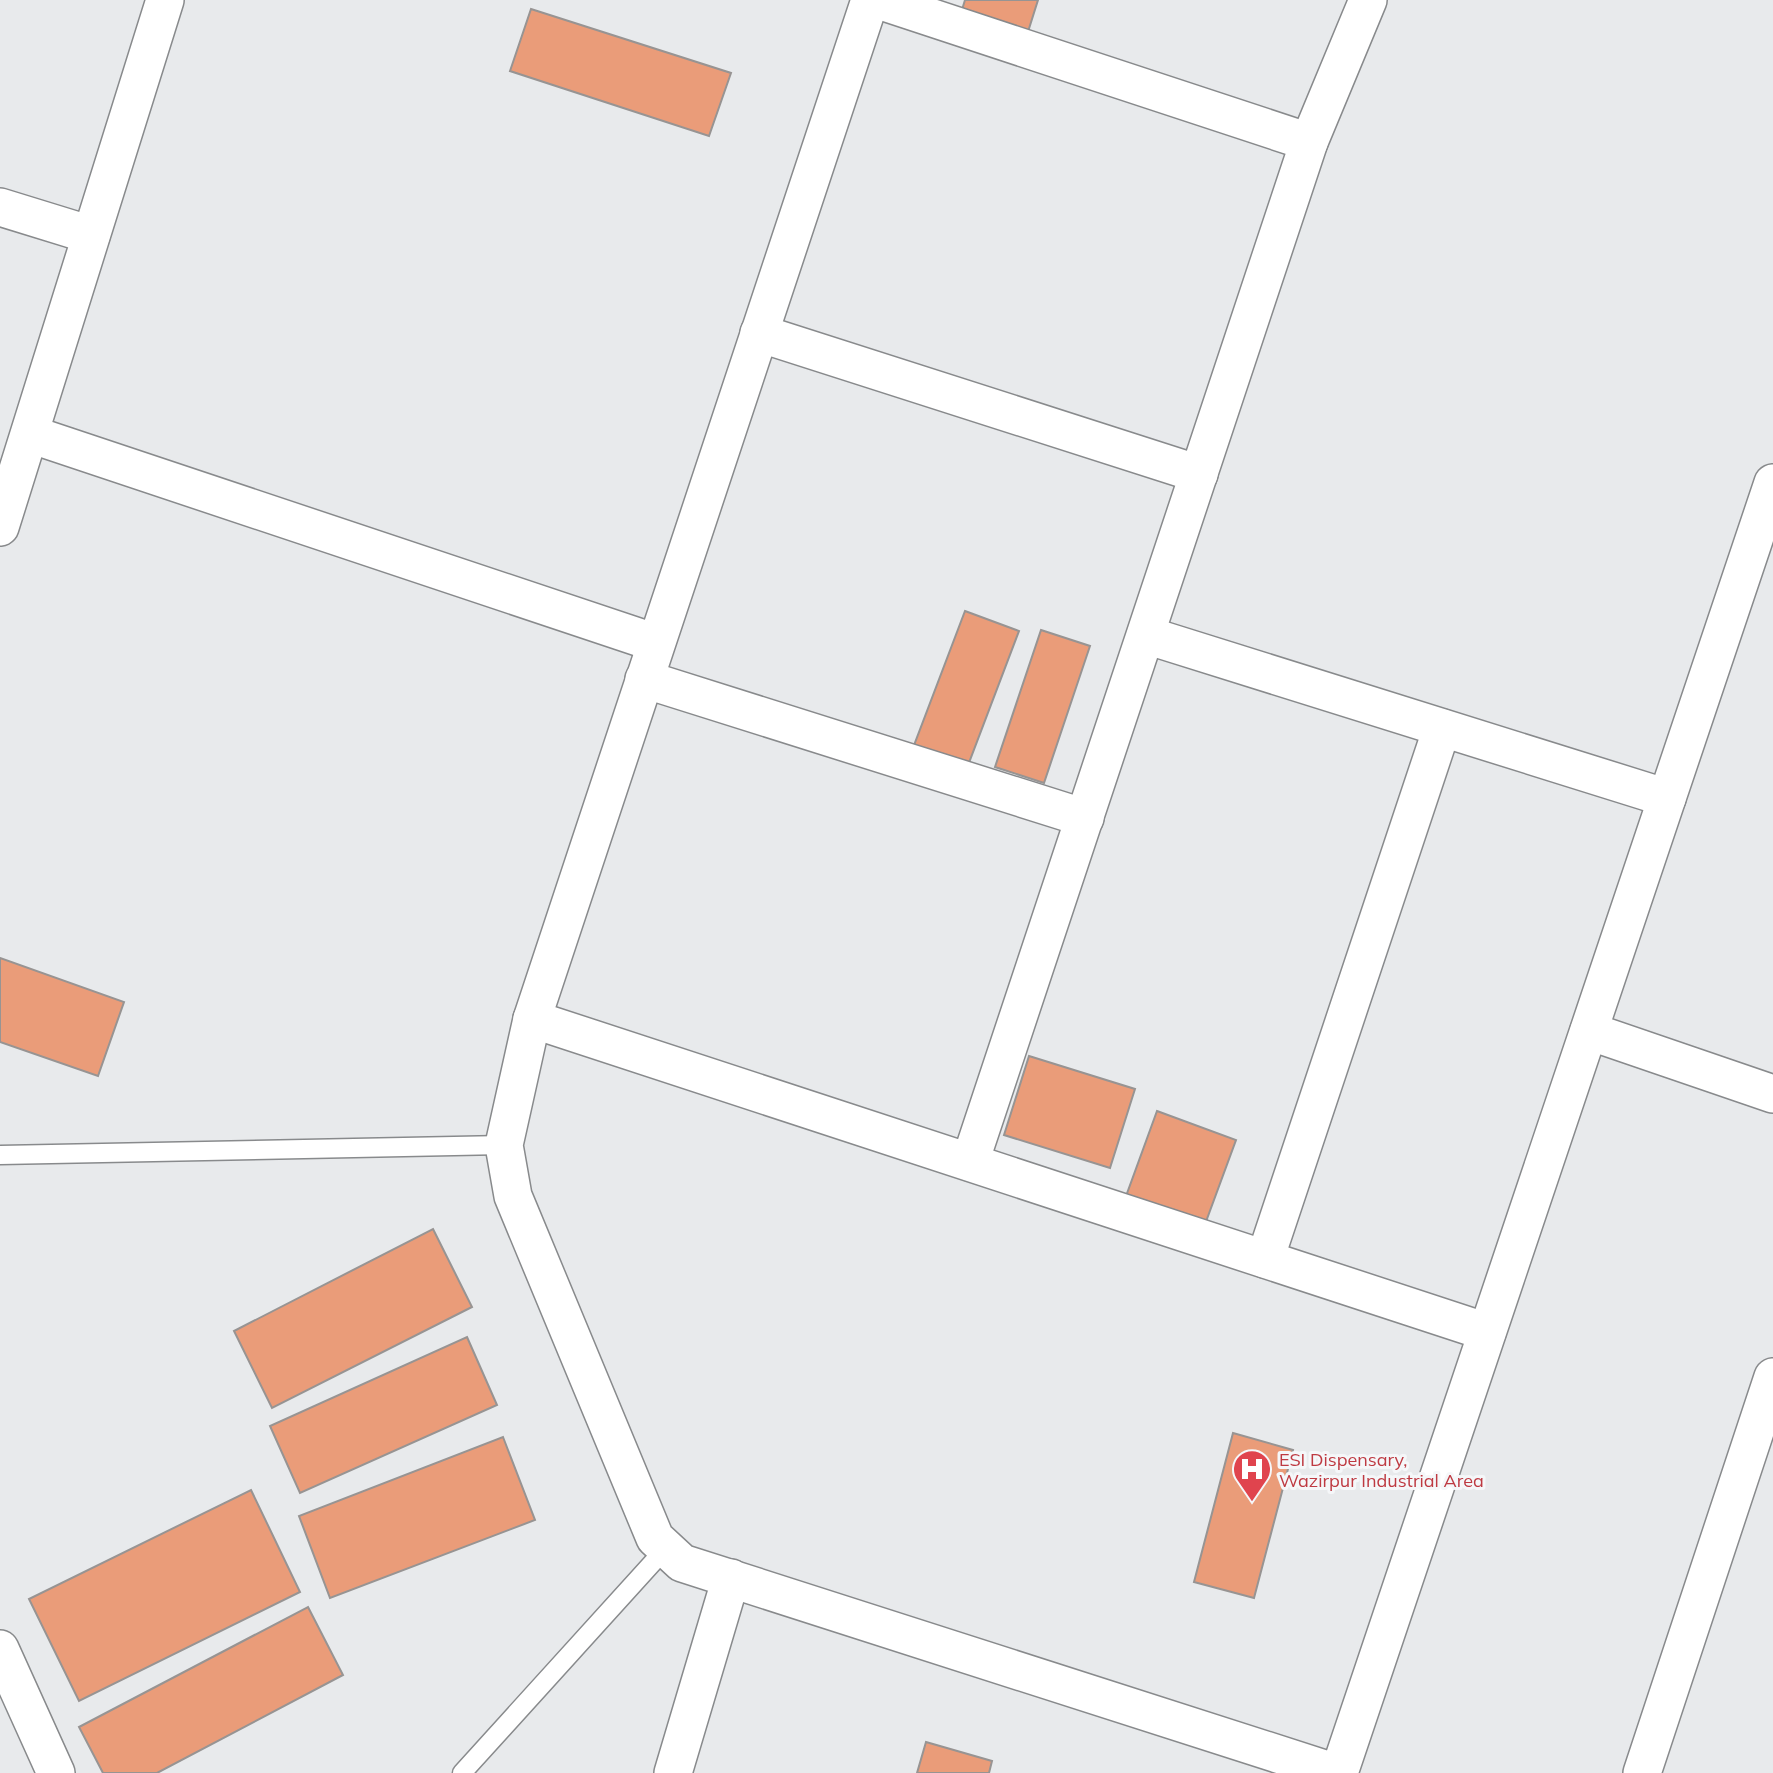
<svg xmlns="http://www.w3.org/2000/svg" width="1773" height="1773" viewBox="0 0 1773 1773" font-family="Mulish,sans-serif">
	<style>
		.building { fill: #ea9c79; stroke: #979493; stroke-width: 2 }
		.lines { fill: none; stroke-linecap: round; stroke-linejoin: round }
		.lane-casing { stroke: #888a8c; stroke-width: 21 }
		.street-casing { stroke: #888a8c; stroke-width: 40 }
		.lane { stroke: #fff; stroke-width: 18 }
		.street { stroke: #fff; stroke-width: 37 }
		.labels { text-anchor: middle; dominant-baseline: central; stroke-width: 6; stroke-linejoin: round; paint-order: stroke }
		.health-label { font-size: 18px; fill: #be3a42; stroke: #f5f7f9; text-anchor: start }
	</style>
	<rect width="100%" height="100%" fill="#e8eaec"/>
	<g class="building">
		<polygon points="965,0 1038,0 1027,35 961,13"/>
		<polygon points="531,9 731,73 709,136 510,71"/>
		<polygon points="965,611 1019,631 967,768 913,748"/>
		<polygon points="1041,630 1090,646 1044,783 995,767"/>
		<polygon points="0,958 124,1002 98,1076 0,1042"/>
		<polygon points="1029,1056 1135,1089 1110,1168 1004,1135"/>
		<polygon points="1157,1111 1236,1140 1204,1227 1125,1199"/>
		<polygon points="433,1229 472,1307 272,1408 234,1331"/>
		<polygon points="467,1337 497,1405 300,1493 270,1426"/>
		<polygon points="1233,1433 1293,1450 1254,1598 1194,1582"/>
		<polygon points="503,1437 535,1520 330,1598 299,1516"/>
		<polygon points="251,1490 300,1592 79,1701 29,1599"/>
		<polygon points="308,1607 343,1675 157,1773 103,1773 79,1727"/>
		<polygon points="926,1742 992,1761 989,1773 917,1773"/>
	</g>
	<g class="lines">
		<defs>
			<g id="lane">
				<polyline points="0,1155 504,1145"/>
				<polyline points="462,1773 666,1548"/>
			</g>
			<g id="street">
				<polyline points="870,0 532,1019 504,1145 513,1196 655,1538 682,1563 1337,1773"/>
				<polyline points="878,0 1309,142"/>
				<polyline points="0,207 91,235"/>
				<polyline points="759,333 1199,474"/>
				<polyline points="30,434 656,643"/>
				<polyline points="0,527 165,0"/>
				<polyline points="1146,635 1667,798"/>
				<polyline points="644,679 1085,818"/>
				<polyline points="532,1019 1487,1332"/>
				<polyline points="1589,1031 1773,1094"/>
				<polyline points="970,1162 1309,142 1368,0"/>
				<polyline points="1265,1259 1442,728"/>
				<polyline points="0,1649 56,1773"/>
				<polyline points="673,1773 731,1578"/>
				<polyline points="1339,1773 1773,483"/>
				<polyline points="1642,1773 1773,1377"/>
			</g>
		</defs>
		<use href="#lane" class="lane-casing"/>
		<use href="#street" class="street-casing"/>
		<use href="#lane" class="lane"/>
		<use href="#street" class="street"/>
	</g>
	<defs>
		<symbol id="hospital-pin" viewBox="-11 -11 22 30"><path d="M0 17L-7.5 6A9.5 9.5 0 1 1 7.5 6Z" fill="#e0444e" stroke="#f5f7f9"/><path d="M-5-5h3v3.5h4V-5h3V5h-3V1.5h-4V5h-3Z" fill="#fff"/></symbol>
	</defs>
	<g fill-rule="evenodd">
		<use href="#hospital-pin" x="1230" y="1447" width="44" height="60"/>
	</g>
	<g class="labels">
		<g class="health-label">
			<text x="1279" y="1459">ESI Dispensary,<tspan x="1279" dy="21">Wazirpur Industrial Area</tspan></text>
		</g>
	</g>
</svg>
